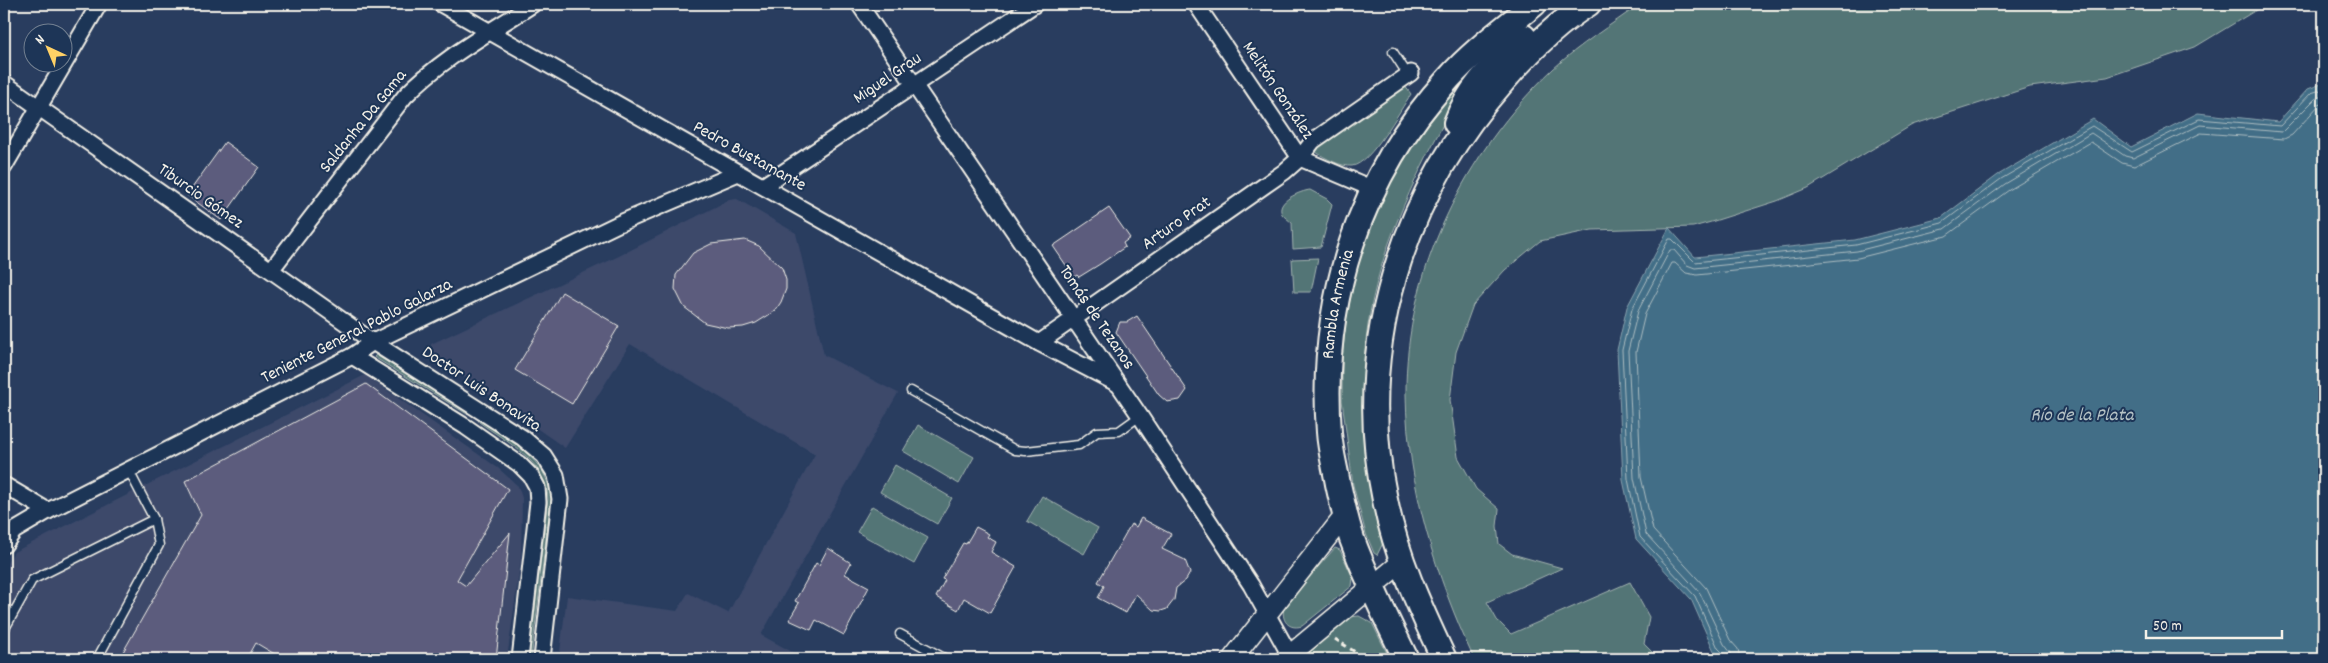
<svg xmlns="http://www.w3.org/2000/svg" width="2328" height="663" viewBox="0 0 2328 663" font-family="Dekko,sans-serif">
	<style>
		.built { fill: #3c496b }
		.green { fill: #527576; stroke: #a3b3af }
		.water { fill: #426e87; stroke: #89a2ae }
		.lines { fill: none; stroke-linecap: round; stroke-linejoin: round }
		.shore { stroke: #adbdc1; stroke-width: 1 }
		.building { fill: #5b5b7d; stroke: #f4f1e8 }
		.service-casing { stroke: #f4f1e8; stroke-width: 11 }
		.minor-casing { stroke: #f4f1e8; stroke-width: 19 }
		.tertiary-casing { stroke: #f4f1e8; stroke-width: 22 }
		.primary-casing { stroke: #f4f1e8; stroke-width: 28 }
		.path { stroke: #f4f1e8; stroke-width: 3; stroke-dasharray: 5 4; stroke-linecap: butt }
		.service { stroke: #1d3557; stroke-width: 8 }
		.minor { stroke: #1d3557; stroke-width: 15 }
		.tertiary { stroke: #1d3557; stroke-width: 19 }
		.primary { stroke: #1d3557; stroke-width: 24 }
		.labels { text-anchor: middle; dominant-baseline: central; stroke-width: 4; stroke-linejoin: round; paint-order: stroke }
		.street-label { font-size: 18px; fill: #f4f1e8; stroke: #1d3557 }
		.water-label { font-size: 19px; font-style: italic; fill: #b6c3c6; stroke: #1d3557 }
	</style>
	<rect width="100%" height="100%" fill="#293d5f"/>
	<filter id="ink" filterUnits="userSpaceOnUse"><feTurbulence type="fractalNoise" baseFrequency=".02" numOctaves="2"/><feDisplacementMap in="SourceGraphic" scale="10" xChannelSelector="R" yChannelSelector="G"/><feConvolveMatrix kernelMatrix="1 2 1 2 8 2 1 2 1" color-interpolation-filters="sRGB"/></filter>
	<g filter="url(#ink)">
		<g class="built">
			<polygon points="737,199 796,233 824,355 898,393 761,635 805,659 559,659 567,596 677,611 688,593 728,613 815,454 630,344 565,448 432,355 431,344 617,257 729,200"/>
			<polygon points="365,375 498,468 518,486 522,498 521,559 507,659 4,659 4,568 14,552"/>
		</g>
		<g class="green">
			<path d="M1640,4H2266L2195,47L2107,77L2030,87L1912,125L1808,188L1777,201L1711,222L1693,227L1592,230L1540,241L1505,270L1473,305L1456,352L1450,400L1458,457L1476,489L1499,509L1497,526L1499,544L1512,554L1562,568L1487,602L1497,620L1511,634L1630,582L1649,617L1644,644L1652,652L1653,659H1474C1436,577 1407,486 1406,394C1405,272 1465,152 1553,69C1579,45 1611,25 1640,4Z"/>
			<path d="M1503,41C1486,64 1460,93 1447,117C1412,183 1379,251 1368,325C1357,398 1366,472 1383,543L1377,555L1374,553L1366,534L1353,485L1342,400V359L1346,321L1359,254L1368,223L1402,156L1452,89Z"/>
			<path d="M1404,85L1411,94C1400,110 1371,164 1352,166C1341,167 1325,158 1316,152L1315,147Z"/>
			<path d="M1310,190L1327,199L1332,204L1321,247L1293,249L1292,223C1289,220 1284,217 1282,214C1275,201 1301,191 1310,190Z"/>
			<polygon points="1318,258 1311,292 1294,292 1292,259"/>
			<polygon points="376,355 467,411 467,414 374,357"/>
			<path d="M479,420C509,441 548,458 551,498L531,659H529L548,499C547,461 506,442 479,422Z"/>
			<polygon points="918,425 974,457 959,484 903,451"/>
			<polygon points="895,465 952,498 937,524 880,492"/>
			<polygon points="1042,496 1098,528 1084,554 1027,521"/>
			<polygon points="872,506 928,538 914,564 857,532"/>
			<path d="M1335,548L1340,550L1353,578L1352,586L1302,626C1286,631 1279,616 1286,603Z"/>
			<polygon points="1359,616 1372,623 1390,659 1303,659 1304,653 1350,617"/>
		</g>
		<polygon class="water" points="2324,83 2324,659 1723,659 1714,651 1691,599 1636,539 1623,480 1617,350 1627,307 1669,228 1695,257 1855,240 1941,218 1998,175 2093,119 2131,147 2198,113 2278,122 2308,89"/>
		<g class="lines">
			<g class="shore">
				<polyline points="1726,659 1725,655 1718,648 1695,596 1640,537 1628,479 1622,350 1632,309 1669,239 1672,239 1695,262 1856,245 1942,223 2001,179 2092,126 2132,152 2199,119 2280,126 2311,93 2324,89"/>
				<polyline points="1732,659 1731,653 1724,644 1700,593 1646,534 1634,478 1628,351 1638,311 1670,250 1674,250 1687,265 1695,268 1857,251 1944,229 2005,184 2091,133 2125,156 2133,158 2200,125 2282,132 2315,99 2324,95"/>
				<polyline points="1740,659 1738,649 1730,640 1706,588 1653,530 1641,477 1636,352 1645,314 1672,263 1675,263 1686,273 1697,275 1858,258 1946,236 2009,190 2091,142 2122,163 2134,166 2201,133 2284,139 2292,135 2319,105 2324,103"/>
			</g>
		</g>
		<g class="building">
			<polygon points="225,142 259,167 221,220 187,195"/>
			<polygon points="1109,208 1130,238 1123,243 1125,247 1100,264 1079,277 1077,275 1074,277 1053,246"/>
			<polygon points="745,240 759,246 782,268 786,280 786,289 781,302 775,311 756,323 743,327 728,328 705,323 684,307 675,289 676,275 693,253 711,244"/>
			<polygon points="562,292 619,326 572,404 515,370"/>
			<polygon points="1137,316 1187,390 1180,400 1167,402 1159,395 1116,332 1120,322 1127,322"/>
			<polygon points="366,384 508,489 457,580 466,586 510,533 496,659 283,659 256,643 247,659 119,659 201,515 185,481"/>
			<polygon points="1141,518 1171,534 1162,549 1185,560 1190,573 1186,580 1176,588 1174,600 1167,609 1161,611 1153,610 1136,594 1126,613 1098,598 1104,586 1098,582 1131,524 1136,527"/>
			<polygon points="976,527 989,534 987,537 996,542 991,552 1016,567 990,613 964,598 958,610 936,597 945,580 942,579 963,543 966,544"/>
			<polygon points="828,548 851,563 845,574 869,587 844,635 816,620 811,630 789,620 799,603 795,601 816,563 819,565"/>
		</g>
		<g class="lines">
			<defs>
				<g id="service">
					<polyline points="1393,52 1408,75"/>
					<polyline points="911,391 1015,450 1026,451 1079,445 1097,432 1119,431 1140,416"/>
					<polyline points="128,469 154,519"/>
					<polyline points="4,630 32,580 154,519 159,545 97,659"/>
					<polyline points="900,634 946,659"/>
				</g>
				<g id="minor">
					<polyline points="441,4 1039,343 1116,383"/>
					<polyline points="859,4 1140,416 1251,585 1292,659"/>
					<polyline points="1196,4 1300,158 1373,189"/>
					<polyline points="4,83 373,342 523,438 544,456 556,475 560,499 542,659"/>
					<polyline points="4,167 99,4"/>
					<polyline points="763,186 1035,4"/>
					<path d="M271,270L405,96C442,58 489,33 533,4"/>
					<polyline points="1039,343 1284,172 1300,158 1313,141 1411,73"/>
					<polyline points="352,356 466,427 519,464 531,476 537,487 538,502 520,659"/>
					<polyline points="4,485 48,511"/>
					<polyline points="4,545 14,531 48,511 352,356 373,342 618,224 738,173"/>
				</g>
				<g id="tertiary">
					<polyline points="1232,659 1345,515"/>
					<polyline points="1285,659 1403,561"/>
				</g>
				<g id="primary">
					<path d="M1456,123C1471,84 1495,65 1524,37"/>
					<path id="s1" d="M1406,659C1387,620 1367,580 1352,539C1346,521 1342,502 1338,484C1335,467 1330,449 1329,432C1319,301 1360,175 1449,78C1474,50 1505,28 1534,4"/>
					<path d="M1444,659C1420,608 1396,556 1385,500C1353,348 1402,195 1504,80C1529,51 1556,24 1588,4"/>
				</g>
			</defs>
			<use href="#service" class="service-casing"/>
			<use href="#minor" class="minor-casing"/>
			<use href="#tertiary" class="tertiary-casing"/>
			<use href="#primary" class="primary-casing"/>
			<polyline class="path" points="1335,639 1366,659"/>
			<use href="#service" class="service"/>
			<use href="#minor" class="minor"/>
			<use href="#tertiary" class="tertiary"/>
			<use href="#primary" class="primary"/>
		</g>
	</g>
	<g class="labels">
		<g class="street-label">
			<text transform="translate(888 79) rotate(-34)">Miguel Grau</text>
			<text transform="translate(1277 91) rotate(56)">Melitón González</text>
			<text transform="translate(364 122) rotate(-51)">Saldanha Da Gama</text>
			<text transform="translate(749 157) rotate(29)">Pedro Bustamante</text>
			<text transform="translate(200 197) rotate(35)">Tiburcio Gómez</text>
			<text transform="translate(1177 224) rotate(-35)">Arturo Prat</text>
			<text stroke="none"><textPath href="#s1" startOffset="370">Rambla Armenia</textPath></text>
			<text transform="translate(1096 318) rotate(56)">Tomás de Tezanos</text>
			<text transform="translate(357 332) rotate(-27)">Teniente General Pablo Galarza</text>
			<text transform="translate(481 390) rotate(34)">Doctor Luis Bonavita</text>
		</g>
		<g class="water-label">
			<text x="2082" y="416">Río de la Plata</text>
		</g>
	</g>
	<rect width="2328" height="663" fill="none" stroke="#1d3557" stroke-width="20"/>
	<rect x="10" y="10" width="2308" height="643" fill="none" stroke="#f4f1e8" stroke-width="2" filter="url(#ink)"/>
	<g transform="translate(48 48) rotate(316)"><circle r="24" fill="#1d3557" stroke="#738091"/>
	<path d="M0-4L9 19L0 12L-9 19Z" fill="#ffd166"/>
	<text y="-8" font-size="14" font-weight="bold" text-anchor="middle" fill="#f4f1e8">N</text>
	</g>
	<path d="M2146 630v8h136v-8" fill="none" stroke="#f4f1e8" stroke-width="2.5"/>
	<text x="2153" y="630" font-size="15" fill="#f4f1e8" stroke="#1d3557" stroke-width="4" paint-order="stroke">50 m</text>
</svg>
